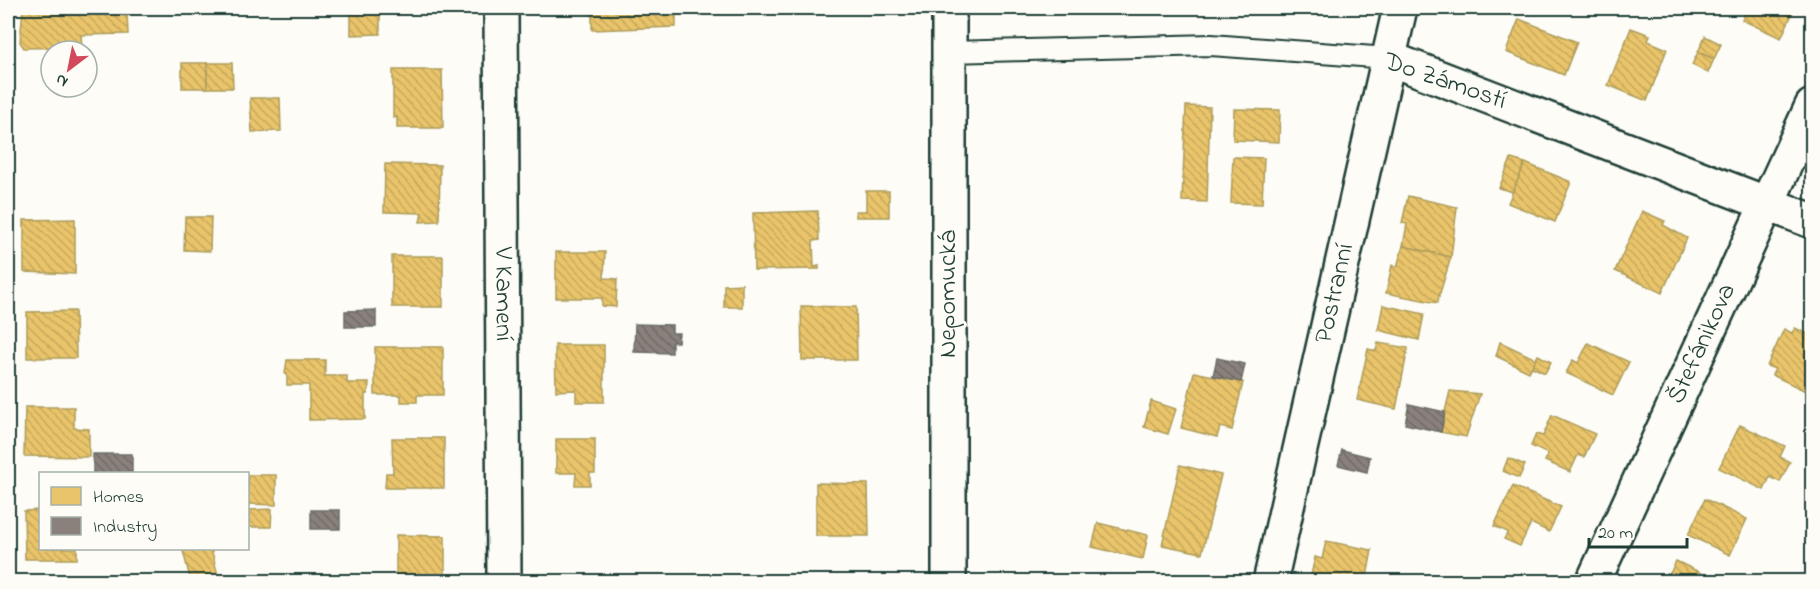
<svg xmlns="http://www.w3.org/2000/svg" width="1820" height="589" viewBox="0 0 1820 589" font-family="'Indie Flower',sans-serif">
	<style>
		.homes { fill: url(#homes-back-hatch); stroke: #ac9c5a; stroke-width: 1.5 }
		.industry { fill: url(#industry-back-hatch); stroke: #6a6d66; stroke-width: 1.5 }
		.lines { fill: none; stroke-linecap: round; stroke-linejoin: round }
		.lane-casing { stroke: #1f3d34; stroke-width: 24 }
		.street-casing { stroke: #1f3d34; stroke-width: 38 }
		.secondary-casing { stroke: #1f3d34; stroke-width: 38 }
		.lane { stroke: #fdfcf7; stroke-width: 20 }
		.street { stroke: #fdfcf7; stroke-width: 33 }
		.secondary { stroke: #fdfcf7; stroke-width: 33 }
		.labels { text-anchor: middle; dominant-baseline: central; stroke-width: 6; stroke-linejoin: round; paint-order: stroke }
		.street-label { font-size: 26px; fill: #1f3d34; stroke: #fdfcf7 }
	</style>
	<defs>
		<pattern id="homes-back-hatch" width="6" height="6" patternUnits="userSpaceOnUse" patternTransform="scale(1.5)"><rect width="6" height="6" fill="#e9c46a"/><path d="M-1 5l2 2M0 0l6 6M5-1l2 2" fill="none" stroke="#c7a95c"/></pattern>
		<pattern id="industry-back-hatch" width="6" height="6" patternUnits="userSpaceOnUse" patternTransform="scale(1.5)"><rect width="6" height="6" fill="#8a817c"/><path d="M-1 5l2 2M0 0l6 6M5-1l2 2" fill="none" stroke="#706b66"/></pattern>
	</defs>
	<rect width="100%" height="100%" fill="#fdfcf7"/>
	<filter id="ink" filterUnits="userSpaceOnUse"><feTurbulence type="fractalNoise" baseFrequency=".0167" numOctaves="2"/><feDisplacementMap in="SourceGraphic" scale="12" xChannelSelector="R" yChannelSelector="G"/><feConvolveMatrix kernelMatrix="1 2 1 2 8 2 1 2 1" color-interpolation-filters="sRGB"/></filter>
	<g filter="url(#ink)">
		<g class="homes">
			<polygon points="23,8 135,8 135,13 127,14 128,34 81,35 82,47 24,48 20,42"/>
			<polygon points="351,8 380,8 380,34 351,35"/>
			<polygon points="558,8 676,8 676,27 592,30 592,11 558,11"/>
			<rect x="1052" y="8" width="44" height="5"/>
			<polygon points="1748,8 1795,8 1781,38 1742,20"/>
			<polygon points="1519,19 1577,42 1564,75 1506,52"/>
			<polygon points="1631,28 1650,35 1648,41 1667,49 1647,101 1608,85"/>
			<polygon points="1705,36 1721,44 1714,59 1698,52"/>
			<polygon points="1698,52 1714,59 1708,73 1692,65"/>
			<rect x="182" y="63" width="25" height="25"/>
			<polygon points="207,63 232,63 233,88 207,88"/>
			<polygon points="393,70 442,70 443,128 397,128 397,117 393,118"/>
			<polygon points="250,98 280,98 281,131 252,132"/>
			<polygon points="1186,106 1210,107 1207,202 1182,201"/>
			<polygon points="1234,109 1280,110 1279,142 1233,140"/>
			<polygon points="1233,157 1264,158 1262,204 1231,203"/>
			<polygon points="1511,159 1525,163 1513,192 1499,188"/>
			<polygon points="1525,163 1571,182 1555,222 1508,203"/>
			<polygon points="385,164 440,165 439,221 420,222 422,213 384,212"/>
			<polygon points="866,191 889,191 889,217 856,217 856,211 866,211"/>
			<polygon points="1408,196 1457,207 1451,257 1403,246 1407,224 1402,223"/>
			<polygon points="818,211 819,240 813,241 814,267 819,266 819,269 754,270 753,213"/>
			<polygon points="1642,211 1665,221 1663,225 1687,238 1662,293 1615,271"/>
			<polygon points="185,217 211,217 210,251 184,250"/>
			<polygon points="75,219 75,274 24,272 24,220"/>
			<polygon points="1403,246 1451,257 1437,303 1386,293 1392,265 1397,267"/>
			<polygon points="556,252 605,252 604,278 617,279 616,307 602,306 602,298 556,298"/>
			<rect x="392" y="256" width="51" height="51"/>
			<polygon points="742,284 742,307 724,307 724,285"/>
			<polygon points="1383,305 1424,314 1419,340 1378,330"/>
			<polygon points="801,306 856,307 857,360 802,360"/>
			<polygon points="75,311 76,358 27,358 27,312"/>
			<polygon points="1795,328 1812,336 1812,394 1772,375 1775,369 1767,366 1784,329 1792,333"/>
			<polygon points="1500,342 1536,359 1529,372 1496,356"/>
			<polygon points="1378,343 1408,348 1396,409 1357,400 1368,349 1376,351"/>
			<polygon points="1588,343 1629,362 1613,395 1566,373 1573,360 1578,363"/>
			<polygon points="555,345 604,345 604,402 576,402 576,390 556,391"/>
			<polygon points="375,347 443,347 443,395 417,395 417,402 401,402 401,395 375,395"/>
			<polygon points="1538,355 1551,362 1545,373 1532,367"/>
			<polygon points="287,360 325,360 325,376 347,376 347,383 369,383 368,394 365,394 365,419 309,420 309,385 287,385 287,374 285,374"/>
			<polygon points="1194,372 1243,382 1232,430 1220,427 1217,437 1181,428"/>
			<polygon points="1450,391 1480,394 1466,437 1440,432"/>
			<polygon points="1151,401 1176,409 1168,434 1144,427"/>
			<polygon points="25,407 74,407 74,428 89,429 89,457 24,456"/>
			<polygon points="1552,415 1595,434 1584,457 1578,455 1570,472 1545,461 1548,454 1531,446 1536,434 1543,436"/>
			<polygon points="1740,425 1785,446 1780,457 1790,462 1780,482 1770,477 1764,490 1719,468"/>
			<polygon points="392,438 444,438 444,488 385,488 386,473 393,473"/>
			<polygon points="556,439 595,439 595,473 590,473 590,485 575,485 576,473 556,473"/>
			<polygon points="1508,458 1525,465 1519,478 1503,471"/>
			<polygon points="1180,465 1221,475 1202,553 1162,545"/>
			<polygon points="248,475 276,475 276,505 248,504"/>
			<polygon points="816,483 868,484 869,536 816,536"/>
			<polygon points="1513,486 1561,507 1549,532 1531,523 1520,546 1504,539 1508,532 1494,526"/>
			<polygon points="1705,499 1747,519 1730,555 1688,535"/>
			<polygon points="272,509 271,527 249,527 249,510"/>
			<polygon points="40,510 40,548 77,548 77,559 25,559 24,511"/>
			<polygon points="1098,523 1148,535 1143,559 1092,547"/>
			<polygon points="396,535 445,536 445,582 396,581"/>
			<polygon points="1326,541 1372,550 1366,582 1310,580 1315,557 1322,559"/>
			<polygon points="191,548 211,548 219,579 191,582 183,551"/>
			<polygon points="1676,561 1714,579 1717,582 1666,582"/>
		</g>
		<g class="industry">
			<polygon points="376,310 376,327 345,327 345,311"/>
			<polygon points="635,324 672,325 672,333 679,333 678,342 672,342 672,353 634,352"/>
			<polygon points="1217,358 1245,364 1241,382 1213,376"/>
			<polygon points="1409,404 1445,412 1441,432 1405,424"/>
			<polygon points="1342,450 1370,457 1367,472 1338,465"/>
			<rect x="93" y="454" width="39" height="20"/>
			<rect x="311" y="510" width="29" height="19"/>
		</g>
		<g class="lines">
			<defs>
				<polyline id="lane" points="949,52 1211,45 1388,58"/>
				<g id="street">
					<path id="s1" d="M501,8L504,582"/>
					<polyline points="1388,58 1812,221"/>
					<path id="s2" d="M1270,582L1400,8"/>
				</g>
				<g id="secondary">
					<polyline points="949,8 949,582"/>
					<path id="s3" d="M1593,582L1812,106"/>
				</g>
			</defs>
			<use href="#lane" class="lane-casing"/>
			<use href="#street" class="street-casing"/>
			<use href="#secondary" class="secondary-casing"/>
			<use href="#lane" class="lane"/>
			<use href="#street" class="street"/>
			<use href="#secondary" class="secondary"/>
		</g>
	</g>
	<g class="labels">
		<g class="street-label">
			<text transform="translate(1445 82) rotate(19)">Do Zámostí</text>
			<text transform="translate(949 294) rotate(-90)">Nepomucká</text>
			<text stroke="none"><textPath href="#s1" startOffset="286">V Kamení</textPath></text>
			<text stroke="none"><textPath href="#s2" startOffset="296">Postranní</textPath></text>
			<text stroke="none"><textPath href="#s3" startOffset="262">Štefánikova</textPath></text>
		</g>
	</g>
	<rect width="1820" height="589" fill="none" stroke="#fdfcf7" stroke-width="30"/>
	<rect x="15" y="15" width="1790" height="559" fill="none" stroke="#1f3d34" stroke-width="2" filter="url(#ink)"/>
	<rect x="39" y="472" width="210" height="78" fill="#fdfcf7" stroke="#a4b0a9" stroke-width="1.5"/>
	<rect x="51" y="487" width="30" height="18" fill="#e9c46a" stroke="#a4b0a9" stroke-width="1.5"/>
	<text x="93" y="502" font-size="18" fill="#1f3d34">Homes</text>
	<rect x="51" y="517" width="30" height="18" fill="#8a817c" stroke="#a4b0a9" stroke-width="1.5"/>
	<text x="93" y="532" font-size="18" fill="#1f3d34">Industry</text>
	<g transform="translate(69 69) rotate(212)"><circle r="28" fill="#fdfcf7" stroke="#a4b0a9" stroke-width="1.5"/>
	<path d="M0-4.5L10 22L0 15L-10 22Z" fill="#d1495b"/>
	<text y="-9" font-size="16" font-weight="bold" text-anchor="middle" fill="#1f3d34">N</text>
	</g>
	<path d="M1589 538v9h98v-9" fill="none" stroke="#1f3d34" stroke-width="3"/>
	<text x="1598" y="538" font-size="18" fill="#1f3d34" stroke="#fdfcf7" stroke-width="4.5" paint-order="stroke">20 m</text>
</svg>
